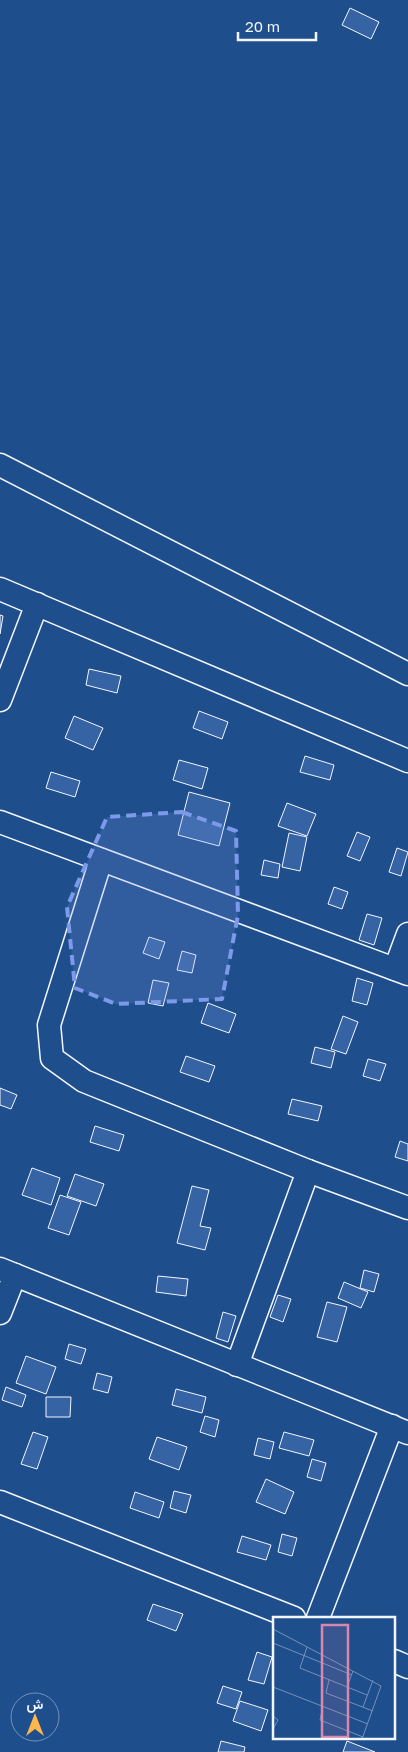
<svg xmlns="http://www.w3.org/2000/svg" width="408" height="1752" viewBox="0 0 408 1752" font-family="'Golos Text',Vazirmatn,sans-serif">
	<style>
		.building { fill: #3563a3; stroke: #f2f6ff }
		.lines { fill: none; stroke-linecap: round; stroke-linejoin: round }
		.street-casing { stroke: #f2f6ff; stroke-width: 25 }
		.street { stroke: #1f4e8c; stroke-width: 22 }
		.marked { fill: #7d9aea; fill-opacity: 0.2; stroke: #7d9aea; stroke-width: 4; stroke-dasharray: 10 6; stroke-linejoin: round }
		.inset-road { fill: none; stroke: #7391ba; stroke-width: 1 }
		.view { fill: #da87ad; fill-opacity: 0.15; stroke: #da87ad; stroke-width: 2.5 }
		.inset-edge { fill: none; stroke: #f2f6ff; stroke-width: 2.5 }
	</style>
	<rect width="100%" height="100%" fill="#1f4e8c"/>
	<g class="building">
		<polygon points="350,8 379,22 371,39 342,25"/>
		<polygon points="0,615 3,616 0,634"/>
		<polygon points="89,669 121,676 117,693 86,685"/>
		<polygon points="199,711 228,722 222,739 193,728"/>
		<polygon points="74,716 103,728 93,750 65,738"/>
		<polygon points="305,756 334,765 330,780 300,772"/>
		<polygon points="179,760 208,768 202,789 173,780"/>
		<polygon points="51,772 80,781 75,797 46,788"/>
		<polygon points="189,792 230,803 219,846 178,835"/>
		<polygon points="287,803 316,814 307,836 278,826"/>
		<polygon points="357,832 370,837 360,861 347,856"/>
		<polygon points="289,833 307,837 300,871 282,867"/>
		<polygon points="397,848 408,852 401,876 389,872"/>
		<polygon points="264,860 280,864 278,878 261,875"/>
		<polygon points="334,887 348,892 342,909 328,904"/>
		<polygon points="367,914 382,918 374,945 359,940"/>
		<polygon points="149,937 165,942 159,959 143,953"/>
		<polygon points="182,951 196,955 192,973 177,970"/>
		<polygon points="357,978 373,983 367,1005 352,1001"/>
		<polygon points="153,980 169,983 163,1006 148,1003"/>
		<polygon points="208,1003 236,1014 229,1033 201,1023"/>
		<polygon points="343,1016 358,1022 346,1054 331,1049"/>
		<polygon points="315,1047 335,1052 331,1068 311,1063"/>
		<polygon points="186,1056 215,1066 209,1082 180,1072"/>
		<polygon points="368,1059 386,1064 380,1081 363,1076"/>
		<polygon points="0,1088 17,1095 11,1109 0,1105"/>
		<polygon points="292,1099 322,1106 318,1121 288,1114"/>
		<polygon points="95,1126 124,1135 119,1151 90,1142"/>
		<polygon points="400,1141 408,1144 408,1161 395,1157"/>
		<polygon points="32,1168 60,1178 51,1205 22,1195"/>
		<polygon points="75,1174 104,1184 96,1206 67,1196"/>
		<polygon points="192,1186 209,1190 200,1226 211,1228 205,1250 177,1243"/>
		<polygon points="60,1195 81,1202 69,1235 48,1228"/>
		<polygon points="364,1270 379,1274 374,1292 360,1288"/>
		<polygon points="158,1276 188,1279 186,1296 156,1292"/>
		<polygon points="344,1282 368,1292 361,1308 338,1298"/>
		<polygon points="278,1295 291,1299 283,1322 270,1317"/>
		<polygon points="327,1302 347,1307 337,1342 317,1337"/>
		<polygon points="223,1312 236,1316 228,1342 216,1338"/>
		<polygon points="69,1344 86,1349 81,1364 65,1359"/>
		<polygon points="26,1356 56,1367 46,1394 16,1383"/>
		<polygon points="97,1373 112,1377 108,1393 93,1389"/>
		<polygon points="6,1387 26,1395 22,1407 2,1400"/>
		<polygon points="176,1389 206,1397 202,1413 172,1405"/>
		<polygon points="46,1397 71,1397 70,1417 46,1417"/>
		<polygon points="205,1416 219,1420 215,1437 200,1432"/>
		<polygon points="33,1432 48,1437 37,1469 21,1464"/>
		<polygon points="284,1432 314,1440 309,1456 279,1448"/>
		<polygon points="157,1437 187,1447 179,1470 149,1459"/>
		<polygon points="258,1438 274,1442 270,1459 254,1455"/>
		<polygon points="312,1459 326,1463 321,1481 307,1477"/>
		<polygon points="266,1479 294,1492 285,1514 256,1502"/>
		<polygon points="174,1491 191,1495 186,1513 170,1508"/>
		<polygon points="135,1492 164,1502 159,1518 130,1508"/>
		<polygon points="282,1534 297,1538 292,1556 278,1552"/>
		<polygon points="242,1536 271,1545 266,1560 237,1552"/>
		<polygon points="153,1604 183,1614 176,1631 147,1620"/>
		<polygon points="257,1652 272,1657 264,1684 248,1680"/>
		<polygon points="223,1686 242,1692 236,1709 217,1703"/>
		<polygon points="240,1701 268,1710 261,1731 233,1721"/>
		<polygon points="221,1741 245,1747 244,1752 218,1752"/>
		<polygon points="347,1741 375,1752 343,1752"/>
	</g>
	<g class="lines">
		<defs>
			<g id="street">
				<polyline points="0,465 408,674"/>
				<polyline points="0,589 408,761"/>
				<polyline points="0,700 37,604"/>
				<polyline points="0,822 408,974"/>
				<polyline points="101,860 49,1025 52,1058 84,1081 308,1171 408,1208"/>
				<polyline points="395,969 408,934"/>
				<polyline points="0,1269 408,1433"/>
				<polyline points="0,1313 15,1275"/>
				<polyline points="237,1365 308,1171"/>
				<polyline points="0,1502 294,1618"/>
				<polyline points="318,1618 392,1426"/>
				<polyline points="394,1661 408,1667"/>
			</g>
		</defs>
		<use href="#street" class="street-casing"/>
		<use href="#street" class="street"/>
	</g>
	<path class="marked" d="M182,812L236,831L238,915L222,999L116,1004L75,988L67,907L107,817Z"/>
	<g transform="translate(273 1617)">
		<rect width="122" height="122" fill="#1f4e8c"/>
		<path class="inset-road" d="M0,12L108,69L89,122M0,26L79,58M34,30L27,51L94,78M56,63L53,76L100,94M0,70L95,107M74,70L80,54M50,89L47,103L90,120M90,90L100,63M0,99L5,103L0,112"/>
		<path class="view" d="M49,8H75V120H49Z"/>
		<rect width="122" height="122" class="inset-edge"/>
	</g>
	<g transform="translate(35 1717)"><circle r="24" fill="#1f4e8c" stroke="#7391ba"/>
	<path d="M0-4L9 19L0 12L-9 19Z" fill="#ffb74d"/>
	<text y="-8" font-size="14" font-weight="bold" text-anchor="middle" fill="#f2f6ff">ش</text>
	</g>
	<path d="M238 32v8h78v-8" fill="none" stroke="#f2f6ff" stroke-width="2.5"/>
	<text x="245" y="32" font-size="15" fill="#f2f6ff" stroke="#1f4e8c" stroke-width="4" paint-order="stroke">20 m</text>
</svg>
